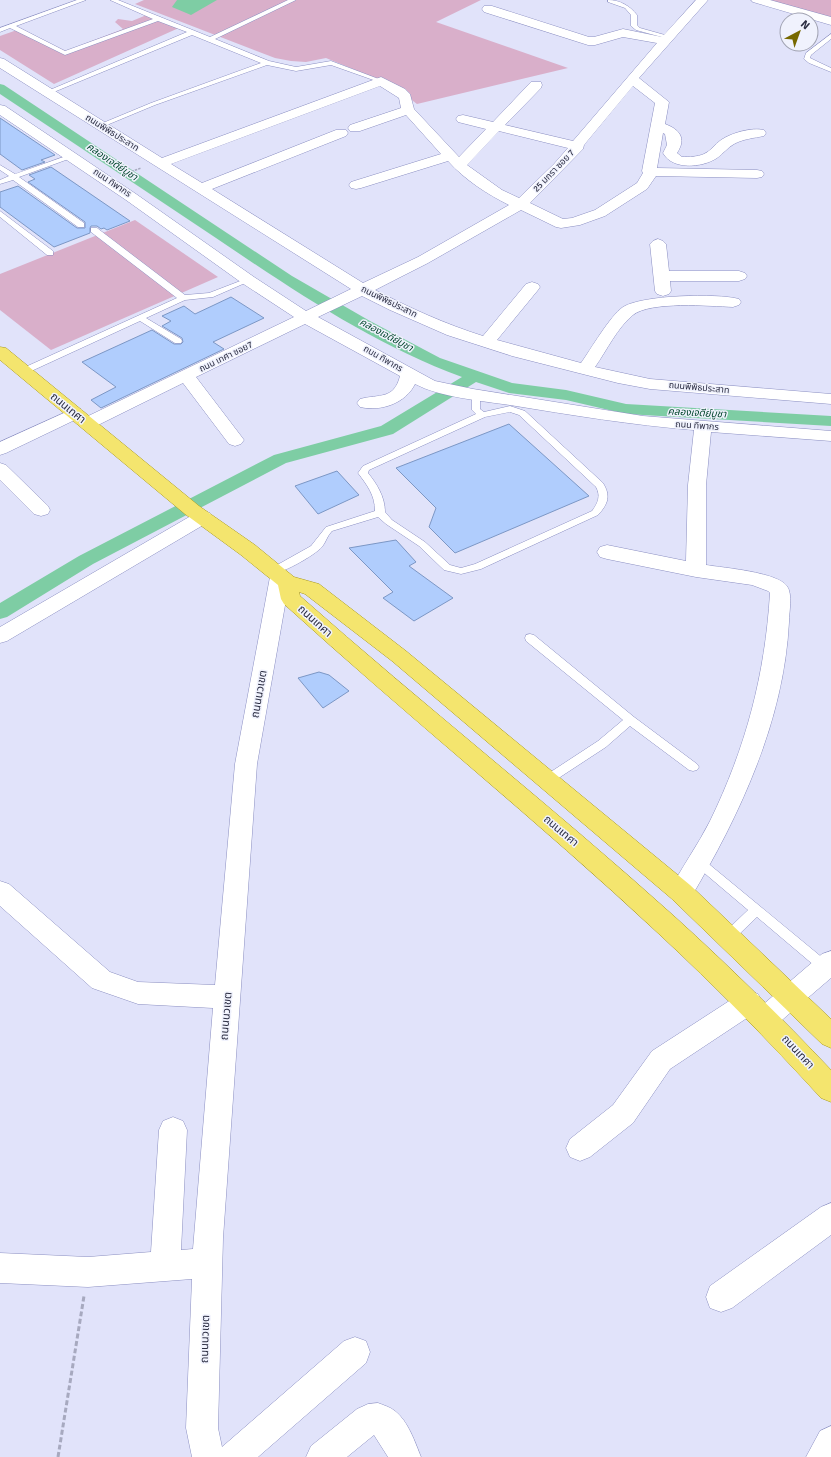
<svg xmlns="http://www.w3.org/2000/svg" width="831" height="1457" viewBox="0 0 831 1457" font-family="Signika,'Noto Sans Thai',sans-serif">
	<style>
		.green { fill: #d9afca }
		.water { fill: #7ecda4 }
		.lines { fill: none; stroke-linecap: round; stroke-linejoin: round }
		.canal { fill: #7ecda4; fill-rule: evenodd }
		.building { fill: #b0cdfd; stroke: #7c97c5 }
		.lane-casing { stroke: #8b8fc2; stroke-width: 1 }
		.street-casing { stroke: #8b8fc2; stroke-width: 1 }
		.primary-casing { stroke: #a89920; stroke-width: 1 }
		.path-far1 { stroke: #a7a9bf; stroke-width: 1.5; stroke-dasharray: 2.5 1; stroke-linecap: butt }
		.path { stroke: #a7a9bf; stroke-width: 3; stroke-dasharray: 5 2.5; stroke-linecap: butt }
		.lane { fill: #fff; fill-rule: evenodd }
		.street { fill: #fff; fill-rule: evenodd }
		.primary { fill: #f4e56e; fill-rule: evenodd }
		.labels { text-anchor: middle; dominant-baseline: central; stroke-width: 3; stroke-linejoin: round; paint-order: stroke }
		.far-street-label { font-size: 9px; fill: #2a2c41; stroke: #f0f2fd }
		.far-water-label { font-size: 10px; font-style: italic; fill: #02462c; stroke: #f0f2fd }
		.street-label { font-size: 11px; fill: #2a2c41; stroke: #f0f2fd }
	</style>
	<rect width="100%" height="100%" fill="#e1e3fa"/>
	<g class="green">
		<polygon points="144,0 481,0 436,22 568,68 417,104 404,94 389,84 326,58 306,62 291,61 275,58 135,4"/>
		<polygon points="760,0 831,0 831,20"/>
		<polygon points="149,14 181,27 54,84 0,50 0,36 17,30 66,51 123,29 115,22 118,19 132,21"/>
		<polygon points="135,220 218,277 51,350 0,310 0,274"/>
	</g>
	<polygon class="water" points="177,0 217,0 191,15 172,7"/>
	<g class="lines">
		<path class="canal" d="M0,84L4,85L292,276L370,321L440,358L512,383L566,390L626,404L831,416V426L626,414L566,400L509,393L476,382L393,434L286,463L93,564L7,617L0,619V603L79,556L274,455L381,426L462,377C374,345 293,290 216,238C144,190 72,142 0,94Z"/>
	</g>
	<g class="building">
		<polygon points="0,118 55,155 41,160 45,162 22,170 0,154"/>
		<polygon points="51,167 130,221 107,230 104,228 101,229 97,226 91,226 90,228 90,233 54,247 0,207 0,192 18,186 77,228 85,228 85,222 28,182 35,179 29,175"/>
		<polygon points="231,297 264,318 213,342 224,349 101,408 91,400 116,387 82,362 152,330 174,344 181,344 183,342 182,338 162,326 171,321 162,316 184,306 195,314"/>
		<polygon points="509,424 589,496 455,553 429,527 436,508 396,468"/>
		<polygon points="337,471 359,495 318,514 295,486"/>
		<polygon points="396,540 416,562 409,566 453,598 414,621 383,598 393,592 349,548"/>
		<polygon points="319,672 329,675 349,691 323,708 298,678"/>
	</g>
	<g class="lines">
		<defs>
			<g id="lane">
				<polygon points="77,0 86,0 16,26 65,51 153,19 110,0 118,0 210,37 288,0 296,0 215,39 269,61 296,67 331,61 384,81 379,82 331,65 296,71 267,65 155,105 102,127 98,127 98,125 151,103 261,63 192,35 49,94 45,94 45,92 187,32 158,21 65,55 10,28 0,32 0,28"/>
				<path d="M608,0C620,0 630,6 637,15V25L640,28L672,37L669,39L636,30L631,26V15L625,8L608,2Z"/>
				<polygon points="831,34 831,39 811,55 810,58 831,68 831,72 809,63 804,59 806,53"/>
				<polygon points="72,154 74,155 74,157 19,177 84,223 84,227 78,227 13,180 0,184 0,180 9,176 0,170 0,165 15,174"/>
				<polygon points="0,211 53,251 53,255 47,255 0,217"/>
				<polygon points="91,228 97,228 185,295 209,293 248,278 252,280 213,297 185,300 146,318 181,339 182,341 181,343 175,343 140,321 27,373 21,373 20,371 21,369 177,298 91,232"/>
				<path d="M476,391L480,394V409L484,412L510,406L525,411L603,483C611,496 608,504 598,515L481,569L461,574L444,570L419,546L386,524L378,517L332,531C327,536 326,542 322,547C315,555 279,576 270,573L268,571L270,569L311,546L326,527L375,511C375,495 367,485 358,473L363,466L476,414L472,410V394ZM510,412L519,415L596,487C601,496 598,503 592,511L475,564L461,568L450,565L425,542L392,520L385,512C385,497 377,484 368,473L369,470L485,417Z"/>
				<polygon points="530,634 534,635 634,717 697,764 699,767 697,770 693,771 689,770 630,726 606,747 551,783 547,784 543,783 541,780 543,777 598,741 623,720 526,641 525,638 526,635"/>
				<polygon points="700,858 704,860 830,964 830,972 826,974 822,972 757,917 732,941 728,942 724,941 722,937 724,933 748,910 696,866 694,863 696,860"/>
			</g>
			<g id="street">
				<path d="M696,0H708L639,78L669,102L665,124C679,129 687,138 677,153L682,157C689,157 697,157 704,154C711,151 715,144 721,140C731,133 752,127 764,130L766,133L764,136C754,138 743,139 734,144C727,148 723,154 717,158C702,168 672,170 663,153L667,145L665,134L663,133L657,168L757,170L762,171L764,174L762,177L757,178L656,176L647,189L605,216L580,225L561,228L556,227L521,210L428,263L375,290C410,308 445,324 483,336L526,284L532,282L538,284L540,287L538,290L497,340L581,363C591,349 610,316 623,307C642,295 717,293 739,299L741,302L739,305L733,307C710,306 650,301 633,315C617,328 607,350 595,367L650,379L831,394V404L650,389L618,383L512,356L447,335L390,310L362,296L318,317L435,381L473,389L643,416L831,431V441L711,432L706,485V565C725,568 776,572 787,586C793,595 789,611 789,622C784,721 740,815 690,899L681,902L672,899L669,892C681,868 698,845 710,821C746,747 765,675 770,593L768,591L752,585L696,577L607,559L600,557L597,552L600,547L607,545L686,561L688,485L694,430C632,425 571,415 510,405C482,401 439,397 415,384C406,403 381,412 360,407L357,403L360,399C379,394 394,400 400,376L305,324L196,377L241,436L244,440L241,444L235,446L229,444L183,383L94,427L88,428L82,427L79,423L82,419L294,317L242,283L126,200L0,115V105L5,106L136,194L254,277L306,311L351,289L0,68V58L4,59L162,158L381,77L405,89L410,94L414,109L459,157L486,129L458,122L456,119L458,116L463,115L493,122L531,82H541L542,85L541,88L505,125L573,141L657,43L623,37L595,45H588L484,12L482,9L484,6H492L589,37H594L623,29L662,37ZM380,86L399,98L401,108L350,125L348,128L350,131H360L406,115L441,154L351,182L349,185L351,188L356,189L361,188L448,161C465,180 487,194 509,205L418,257L363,283L212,189L346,136L348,133L346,130H336L202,183L171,164ZM633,86L655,103L642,171L643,173L637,183L595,210L572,218L563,219L530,203L583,149L584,145ZM499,131L568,148L554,164L519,198L502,190L467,165Z"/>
				<polygon points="751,0 770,0 831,17 831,25 753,2"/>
				<polygon points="658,239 663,241 666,244 669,271 739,271 745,273 747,276 745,279 739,281 670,281 671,291 669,294 663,296 657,294 655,291 650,244 653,241"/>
				<polygon points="75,408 81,409 84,413 81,417 6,453 0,455 0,442"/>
				<polygon points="0,463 6,465 48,506 50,510 48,514 41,516 34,514 0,480"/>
				<polygon points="203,511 210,513 213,517 210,521 7,641 0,643 0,627 196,513"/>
				<polygon points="280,570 287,572 290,577 257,764 223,1238 218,1428 222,1447 344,1341 355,1337 366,1341 370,1352 366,1363 258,1457 192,1457 186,1428 192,1279 88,1287 0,1283 0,1253 88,1257 151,1252 159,1130 163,1121 173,1117 183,1121 187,1130 181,1250 193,1249 213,1008 138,1004 92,988 0,906 0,881 9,884 110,972 138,982 215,985 235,764 270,577 273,572"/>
				<polygon points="831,951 831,978 775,1026 766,1030 757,1026 753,1018 756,1012 670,1069 633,1123 590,1157 580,1161 570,1157 566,1148 570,1139 613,1105 652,1051 740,994 749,991 758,994 762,1002 759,1008 822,954"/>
				<polygon points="831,1203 831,1235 732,1308 721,1312 710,1308 706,1297 710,1286 821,1207"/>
				<path d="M378,1403C383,1405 390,1407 395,1411C408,1421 415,1442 421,1457H388L374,1435L347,1457H306L311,1446L357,1409L368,1404Z"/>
				<polygon points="831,1426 831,1457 806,1457 820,1431"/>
			</g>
			<path id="primary" d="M0,347L6,348L199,506L255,545L294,577L319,584L406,651L690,885L831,1019V1048L822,1044L672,899L392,661L305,594L299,592L300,596C423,705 553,807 675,917C729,966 781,1017 831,1070V1102L821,1098C769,1041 715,986 659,934C537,820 407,716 284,604L281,599L278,585L241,555L185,514L0,360Z"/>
		</defs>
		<use href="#lane" class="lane-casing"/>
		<use href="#street" class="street-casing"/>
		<use href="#primary" class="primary-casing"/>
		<polyline class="path-far1" points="125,174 141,168"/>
		<polyline class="path" points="58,1457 84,1296"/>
		<use href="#lane" class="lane"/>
		<use href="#street" class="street"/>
		<use href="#primary" class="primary"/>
	</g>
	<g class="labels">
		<g class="far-street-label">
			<text transform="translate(112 133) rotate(32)">ถนนพิพิธประสาท</text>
			<text transform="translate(554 171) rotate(-46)">25 มกรา ซอย 7</text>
			<text transform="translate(112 183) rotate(34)">ถนน ทิพากร</text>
			<text transform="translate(389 302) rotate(26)">ถนนพิพิธประสาท</text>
			<text transform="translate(226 357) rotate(-26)">ถนน เทศา ซอย7</text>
			<text transform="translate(383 359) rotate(30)">ถนน ทิพากร</text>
			<text transform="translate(699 388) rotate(5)">ถนนพิพิธประสาท</text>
			<text transform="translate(697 426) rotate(4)">ถนน ทิพากร</text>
		</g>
		<g class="far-water-label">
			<text transform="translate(112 162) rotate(34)">คลองเจดีย์บูชา</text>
			<text transform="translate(386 335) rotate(28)">คลองเจดีย์บูชา</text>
			<text transform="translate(697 413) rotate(3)">คลองเจดีย์บูชา</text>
		</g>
		<g class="street-label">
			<text transform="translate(68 408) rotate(39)">ถนนเทศา</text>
			<text transform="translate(315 621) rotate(42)">ถนนเทศา</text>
			<text transform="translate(259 694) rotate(-80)">ถนนนวเขต</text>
			<text transform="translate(561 831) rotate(40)">ถนนเทศา</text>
			<text transform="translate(226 1016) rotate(-85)">ถนนนวเขต</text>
			<text transform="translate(798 1052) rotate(47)">ถนนเทศา</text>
			<text transform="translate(205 1339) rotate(-88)">ถนนนวเขต</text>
		</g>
	</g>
	<g transform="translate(799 32) rotate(41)"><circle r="19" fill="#f0f2fd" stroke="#a1a3b2"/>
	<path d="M0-3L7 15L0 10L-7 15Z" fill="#776900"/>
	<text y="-6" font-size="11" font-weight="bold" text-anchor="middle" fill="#2a2c41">N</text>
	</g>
</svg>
